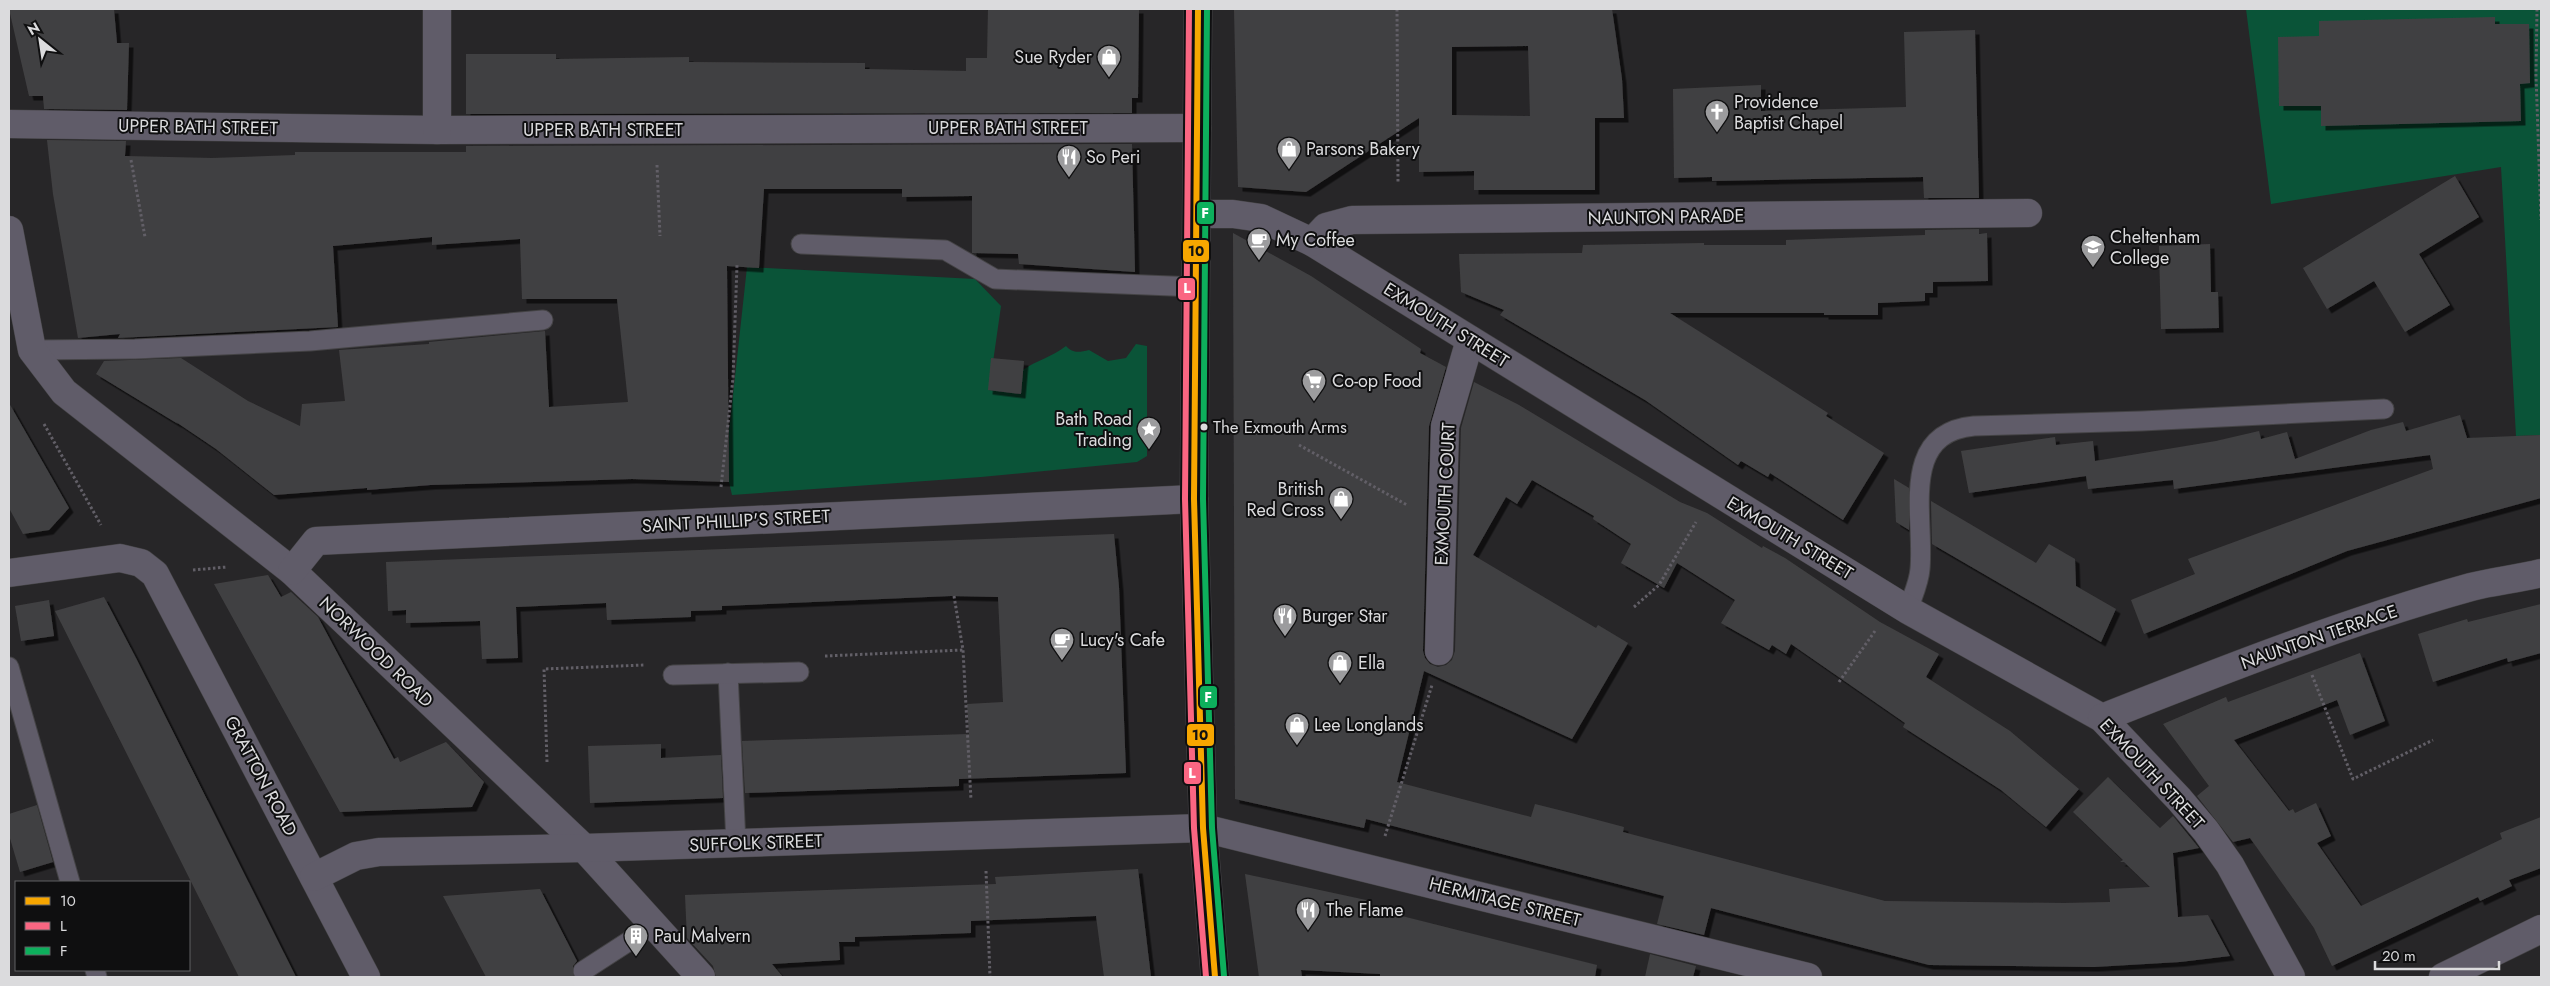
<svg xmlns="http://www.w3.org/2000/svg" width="2550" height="986" viewBox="0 0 2550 986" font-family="Jost,sans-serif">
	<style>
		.green { fill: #0a5438 }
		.building { fill: #414042; fill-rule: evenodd; filter: url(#shadow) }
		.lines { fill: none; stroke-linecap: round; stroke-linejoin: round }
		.service-casing { stroke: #444345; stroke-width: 21 }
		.minor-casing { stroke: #444345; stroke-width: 29 }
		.primary-casing { stroke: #444345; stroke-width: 29 }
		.path { stroke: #625f67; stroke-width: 3; stroke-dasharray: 2.5 2.5; stroke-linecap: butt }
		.service { stroke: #605c69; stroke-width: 19 }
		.minor { stroke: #605c69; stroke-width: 28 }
		.primary { stroke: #615c69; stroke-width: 28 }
		.bus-1-casing { stroke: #0f0f10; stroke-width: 10 }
		.bus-2-casing { stroke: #0f0f10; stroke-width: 10 }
		.bus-3-casing { stroke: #0f0f10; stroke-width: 10 }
		.bus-1 { stroke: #f7a600; stroke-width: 6 }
		.bus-2 { stroke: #fa6682; stroke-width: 6 }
		.bus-3 { stroke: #0daf5c; stroke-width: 6 }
		.bus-dot { fill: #dbdbdd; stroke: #0f0f10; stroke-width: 2 }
		.labels { text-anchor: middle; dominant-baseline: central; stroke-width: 4; stroke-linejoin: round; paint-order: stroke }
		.bus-label { font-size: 17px; fill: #dbdbdd; stroke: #0f0f10; text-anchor: start }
		.poi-label { font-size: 18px; fill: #dbdbdd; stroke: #0f0f10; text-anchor: start }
		.street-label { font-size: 18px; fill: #dbdbdd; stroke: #0f0f10 }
		.line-badge { stroke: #0f0f10; stroke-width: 2 }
		.badge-label { font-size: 14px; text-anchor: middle; font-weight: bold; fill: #fff }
		.pale-badge-label { font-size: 14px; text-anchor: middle; font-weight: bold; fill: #111 }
	</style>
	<defs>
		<filter id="shadow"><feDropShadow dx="4.5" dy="4.5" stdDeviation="0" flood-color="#0009"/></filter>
	</defs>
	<rect width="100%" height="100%" fill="#272628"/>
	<g class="green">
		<polygon points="2246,9 2541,9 2541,435 2516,436 2501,167 2271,204"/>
		<path d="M747,267L975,279L1001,306L989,390L1021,394L1023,370C1037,360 1052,357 1066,346C1073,354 1080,352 1089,350L1108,361L1126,358L1136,344L1147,346V456L1137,462L981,477L732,495L729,482V432Z"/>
	</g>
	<g class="building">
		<polygon points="9,9 114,9 117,43 129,43 127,110 44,109 43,96 29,96"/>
		<polygon points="988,9 1139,9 1138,98 1132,98 1132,113 466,114 466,54 556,54 556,59 689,57 689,62 865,63 865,69 966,71 966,58 987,58"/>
		<path d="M1234,9H1612L1622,79L1624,118H1595V190H1474V171L1419,172V118L1306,192L1238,187ZM1528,46L1530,116L1452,115V47Z"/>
		<polygon points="2495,17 2495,24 2529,24 2530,83 2520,84 2521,121 2321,126 2321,106 2279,106 2278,37 2319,36 2319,21"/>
		<polygon points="1975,30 1979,198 1924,198 1923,177 1712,181 1712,177 1674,178 1673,89 1761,85 1761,111 1906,107 1904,32"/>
		<polygon points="47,140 126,141 125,156 212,158 295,155 295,152 466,152 466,146 1132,144 1135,272 1019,264 1018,254 972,253 972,196 902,197 902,189 764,189 759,268 727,266 729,482 632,479 431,485 367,490 367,488 274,495 216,449 176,422 178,424 96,374 104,361 181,358 248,401 300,426 302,404 345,401 339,350 429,344 429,342 545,331 549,407 628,402 617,299 522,299 520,239 432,245 432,237 333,246 338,327 118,338 120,334 78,338 53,194"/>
		<polygon points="2455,176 2479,217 2419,254 2450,305 2405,332 2374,281 2327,309 2303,268"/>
		<polygon points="1979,229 1979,234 1987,233 1988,281 1933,282 1933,293 1925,293 1925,301 1878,303 1878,315 1824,315 1824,313 1670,313 1828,413 1826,416 1884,453 1843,520 1770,473 1768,477 1741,461 1738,465 1645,400 1500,315 1504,310 1461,292 1459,254 1582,253 1583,245 1704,243 1704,245 1786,245 1786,240 1925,235 1925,230"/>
		<polygon points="1233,233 1311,276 1421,349 1420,353 1446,367 1429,426 1423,651 1425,658 1430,664 1438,667 1446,665 1452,660 1455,651 1461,428 1474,382 1519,405 1680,502 1707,513 1762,548 1763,546 1785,558 1880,622 1939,654 1926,677 2010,731 2079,789 2046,827 2001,790 1903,727 1905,723 1791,644 1786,654 1772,645 1769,650 1721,623 1735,600 1677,563 1664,588 1621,563 1631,544 1593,519 1594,516 1532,480 1517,504 1506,497 1473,555 1596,628 1598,625 1628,643 1572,739 1424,671 1397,782 1531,817 1535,804 1571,813 1624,827 1623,832 1885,901 2064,903 2110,902 2109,889 2150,887 2124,862 2120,862 2123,860 2073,812 2108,777 2160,828 2173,816 2199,848 2173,853 2178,917 2208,915 2230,956 2180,962 2094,967 1929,965 1711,908 1704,935 1657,924 1664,896 1366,819 1364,828 1235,799"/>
		<polygon points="2210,244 2211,292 2218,292 2219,328 2161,329 2159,246"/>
		<polygon points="991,358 1024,361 1021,394 988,390"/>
		<polygon points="9,403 69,508 49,530 23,534 9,508"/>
		<polygon points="2460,415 2467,438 2541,435 2541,498 2347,551 2144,634 2131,600 2195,574 2188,559 2433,469 2430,455 2174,489 2173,480 2088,489 2086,476 1969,493 1961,451 2055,437 2056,445 2093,441 2095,461 2216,441 2259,431 2261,439 2287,432 2295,459 2371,430 2403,422 2406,431"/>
		<polygon points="1894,479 1909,488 1909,530 1896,522"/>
		<polygon points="1931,501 2036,563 2049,544 2075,559 2076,586 2116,609 2101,642 1932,544"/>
		<polygon points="1114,534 1119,587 1126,773 959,779 959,786 745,793 742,741 969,734 967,704 1003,702 998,597 951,596 722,606 722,610 691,611 691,617 607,620 606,603 516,607 518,658 482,659 480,621 406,623 406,610 388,611 386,562"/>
		<polygon points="268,575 281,597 291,592 318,617 394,759 398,757 400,762 446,742 484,782 472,807 340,812 214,584"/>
		<polygon points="104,597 137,660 296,977 239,977 55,611"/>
		<polygon points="49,600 54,636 21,641 15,606"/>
		<polygon points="2541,604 2541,653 2508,662 2507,658 2433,682 2418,634 2467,619 2468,622"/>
		<polygon points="2360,653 2385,721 2350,735 2337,700 2234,740 2289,811 2293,809 2295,813 2316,803 2331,836 2317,843 2361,906 2502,839 2500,833 2541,817 2541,868 2509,880 2512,886 2480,901 2478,897 2332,966 2314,928 2250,838 2233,842 2197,796 2209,786 2163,724 2226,697 2228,702"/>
		<polygon points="661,744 661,758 721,755 723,798 590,803 588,746"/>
		<polygon points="37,805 53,862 20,872 9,835 9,814"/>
		<polygon points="1138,869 1151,977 1104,977 1096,916 971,921 971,933 855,937 855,942 839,942 840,960 772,964 783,977 716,977 713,966 687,938 685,895 996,884 995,877"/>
		<polygon points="1245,874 1366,900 1366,907 1597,965 1595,977 1380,977 1380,974 1301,970 1302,977 1259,977"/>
		<polygon points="540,889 577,961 573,966 574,977 486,977 443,896"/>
		<polygon points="1650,954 1696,966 1693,977 1645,977"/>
	</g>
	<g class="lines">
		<defs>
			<g id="service">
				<polyline points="801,244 945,250 995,279 1196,287"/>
				<polyline points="32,350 135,349 310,341 543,320"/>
				<path d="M1908,610C1912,597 1919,583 1920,569C1925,517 1898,433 1974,426L2142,421L2384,409"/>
				<polyline points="9,667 70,882"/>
				<polyline points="728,673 736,843"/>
				<polyline points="673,675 799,672"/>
				<polyline points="95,970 97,977"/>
				<polyline points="583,971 654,925"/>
			</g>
			<g id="minor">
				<polyline points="9,124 437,130 1197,128"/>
				<polyline points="437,130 437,9"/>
				<polyline points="1197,214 1233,214 1261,218 1312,242 1908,610 2102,718 2179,799 2206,831 2230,865 2291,977"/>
				<polyline points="9,230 32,350 64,392 292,571 584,848 701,977"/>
				<polyline points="1312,242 1326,227 1352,220 2028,213"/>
				<polyline points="292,571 316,541 1194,499"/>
				<polyline points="9,573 120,558 141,563 155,574 366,977"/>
				<polyline points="1439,651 1445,426 1470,340"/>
				<path d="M2102,718C2223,670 2345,622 2471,587C2494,581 2518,579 2541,573"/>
				<polyline points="314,877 356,856 379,852 584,848 1203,828 1808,977"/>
				<polyline points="2443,977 2541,929"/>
			</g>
			<polyline id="primary" points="1198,9 1194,499 1203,828 1215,977"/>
		</defs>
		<use href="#service" class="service-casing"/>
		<use href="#minor" class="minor-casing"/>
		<use href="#primary" class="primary-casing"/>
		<g class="path">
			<polyline points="1397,9 1398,184"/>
			<polyline points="2537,9 2536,75 2541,220"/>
			<polyline points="131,160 145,237"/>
			<polyline points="657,165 660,236"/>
			<polyline points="44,424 101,525"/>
			<polyline points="1299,445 1407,505"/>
			<polyline points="721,487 733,378 737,265"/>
			<polyline points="193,570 227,567"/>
			<polyline points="954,596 963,650 971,800"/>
			<polyline points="1634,607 1659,585 1696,522"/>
			<polyline points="825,656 963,650"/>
			<polyline points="2312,675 2353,779 2433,740"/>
			<polyline points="1839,682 1875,631"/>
			<polyline points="547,762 544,669 644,665"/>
			<polyline points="1385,836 1432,685"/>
			<polyline points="986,871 990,977"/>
		</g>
		<use href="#service" class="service"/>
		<use href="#minor" class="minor"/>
		<use href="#primary" class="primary"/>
		<defs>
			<polyline id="bus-1" points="1198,9 1194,499 1203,828 1215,977"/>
			<polyline id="bus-2" points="1189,9 1185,499 1194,828 1206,977"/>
			<polyline id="bus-3" points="1207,9 1203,499 1212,828 1224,976"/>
		</defs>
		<use href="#bus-1" class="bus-1-casing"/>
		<use href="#bus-2" class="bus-2-casing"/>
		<use href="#bus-3" class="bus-3-casing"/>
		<use href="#bus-1" class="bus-1"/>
		<use href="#bus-2" class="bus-2"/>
		<use href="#bus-3" class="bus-3"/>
	</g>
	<defs>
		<symbol id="shop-pin" viewBox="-11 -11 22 30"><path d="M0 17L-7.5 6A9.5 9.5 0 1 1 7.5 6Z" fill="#9c9c9e" stroke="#0f0f10"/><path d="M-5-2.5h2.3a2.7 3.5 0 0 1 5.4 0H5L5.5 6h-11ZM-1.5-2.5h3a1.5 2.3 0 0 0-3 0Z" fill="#fff"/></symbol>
		<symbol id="church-pin" viewBox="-11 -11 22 30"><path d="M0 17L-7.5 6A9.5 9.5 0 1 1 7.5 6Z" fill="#9c9c9e" stroke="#0f0f10"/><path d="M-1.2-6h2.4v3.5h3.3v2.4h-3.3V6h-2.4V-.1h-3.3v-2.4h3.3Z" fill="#fff"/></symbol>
		<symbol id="restaurant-pin" viewBox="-11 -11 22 30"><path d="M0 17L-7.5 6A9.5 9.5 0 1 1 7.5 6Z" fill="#9c9c9e" stroke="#0f0f10"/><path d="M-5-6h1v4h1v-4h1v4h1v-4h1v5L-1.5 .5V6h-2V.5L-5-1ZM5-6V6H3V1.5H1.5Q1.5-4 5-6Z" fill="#fff"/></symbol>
		<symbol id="cafe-pin" viewBox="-11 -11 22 30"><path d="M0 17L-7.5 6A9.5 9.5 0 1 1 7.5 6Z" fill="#9c9c9e" stroke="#0f0f10"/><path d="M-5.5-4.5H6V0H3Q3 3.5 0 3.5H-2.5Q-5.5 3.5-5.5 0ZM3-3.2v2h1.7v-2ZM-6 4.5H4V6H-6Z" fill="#fff"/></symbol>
		<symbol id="school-pin" viewBox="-11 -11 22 30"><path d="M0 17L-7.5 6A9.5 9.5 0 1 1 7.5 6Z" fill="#9c9c9e" stroke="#0f0f10"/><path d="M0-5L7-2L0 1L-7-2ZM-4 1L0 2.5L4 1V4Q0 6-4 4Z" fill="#fff"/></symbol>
		<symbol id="supermarket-pin" viewBox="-11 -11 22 30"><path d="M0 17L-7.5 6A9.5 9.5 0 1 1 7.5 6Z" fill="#9c9c9e" stroke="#0f0f10"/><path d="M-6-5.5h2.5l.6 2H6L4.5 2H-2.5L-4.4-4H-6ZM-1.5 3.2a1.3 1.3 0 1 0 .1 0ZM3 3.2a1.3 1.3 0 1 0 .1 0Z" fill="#fff"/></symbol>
		<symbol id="sight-pin" viewBox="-11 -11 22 30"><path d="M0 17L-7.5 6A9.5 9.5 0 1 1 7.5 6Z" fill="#9c9c9e" stroke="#0f0f10"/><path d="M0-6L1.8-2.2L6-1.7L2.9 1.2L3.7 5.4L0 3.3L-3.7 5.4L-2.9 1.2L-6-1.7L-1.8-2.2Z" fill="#fff"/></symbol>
		<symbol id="building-pin" viewBox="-11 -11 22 30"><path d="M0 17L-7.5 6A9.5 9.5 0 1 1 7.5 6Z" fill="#9c9c9e" stroke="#0f0f10"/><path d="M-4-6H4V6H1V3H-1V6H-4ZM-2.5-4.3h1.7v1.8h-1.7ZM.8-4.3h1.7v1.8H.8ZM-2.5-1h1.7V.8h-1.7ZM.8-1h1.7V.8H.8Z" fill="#fff"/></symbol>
	</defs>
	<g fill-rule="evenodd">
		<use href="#shop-pin" x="1095" y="43" width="28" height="38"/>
		<use href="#church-pin" x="1703" y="98" width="28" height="38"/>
		<use href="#shop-pin" x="1275" y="135" width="28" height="38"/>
		<use href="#restaurant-pin" x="1055" y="143" width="28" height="38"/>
		<use href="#cafe-pin" x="1245" y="226" width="28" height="38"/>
		<use href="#school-pin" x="2079" y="233" width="28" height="38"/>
		<use href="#supermarket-pin" x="1300" y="367" width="28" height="38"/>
		<use href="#sight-pin" x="1135" y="415" width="28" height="38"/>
		<use href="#shop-pin" x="1327" y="485" width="28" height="38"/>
		<use href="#restaurant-pin" x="1271" y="602" width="28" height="38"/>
		<use href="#cafe-pin" x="1048" y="626" width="28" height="38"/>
		<use href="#shop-pin" x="1326" y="649" width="28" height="38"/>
		<use href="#shop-pin" x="1283" y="711" width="28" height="38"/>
		<use href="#restaurant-pin" x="1294" y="896" width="28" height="38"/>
		<use href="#building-pin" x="622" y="922" width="28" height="38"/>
	</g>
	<circle class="bus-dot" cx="1204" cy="427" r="4.5"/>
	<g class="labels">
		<g class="bus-label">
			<text x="1213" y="427">The Exmouth Arms</text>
		</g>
		<g class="poi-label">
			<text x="1092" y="57" text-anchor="end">Sue Ryder</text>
			<text x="1734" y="102">Providence<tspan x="1734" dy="21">Baptist Chapel</tspan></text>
			<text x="1306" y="149">Parsons Bakery</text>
			<text x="1086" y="157">So Peri</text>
			<text x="2110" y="237">Cheltenham<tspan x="2110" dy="21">College</tspan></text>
			<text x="1276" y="240">My Coffee</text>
			<text x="1332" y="381">Co-op Food</text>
			<text x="1132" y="419" text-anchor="end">Bath Road<tspan x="1132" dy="21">Trading</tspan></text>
			<text x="1324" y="489" text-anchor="end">British<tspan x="1324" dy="21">Red Cross</tspan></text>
			<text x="1302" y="616">Burger Star</text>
			<text x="1080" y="640">Lucy's Cafe</text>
			<text x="1358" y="663">Ella</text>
			<text x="1314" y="725">Lee Longlands</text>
			<text x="1326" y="910">The Flame</text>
			<text x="654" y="936">Paul Malvern</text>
		</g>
		<g class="street-label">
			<text transform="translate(198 127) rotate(1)">UPPER BATH STREET</text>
			<text x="1008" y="128">UPPER BATH STREET</text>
			<text x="603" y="130">UPPER BATH STREET</text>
			<text transform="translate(1666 217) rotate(-1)">NAUNTON PARADE</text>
			<text transform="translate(1446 325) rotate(32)">EXMOUTH STREET</text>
			<text transform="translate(1445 494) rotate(-87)">EXMOUTH COURT</text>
			<text transform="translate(736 521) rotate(-3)">SAINT PHILLIP'S STREET</text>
			<text transform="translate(1790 538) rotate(31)">EXMOUTH STREET</text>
			<text transform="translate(2319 637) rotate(-19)">NAUNTON TERRACE</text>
			<text transform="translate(376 652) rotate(44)">NORWOOD ROAD</text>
			<text transform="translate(2152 774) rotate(47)">EXMOUTH STREET</text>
			<text transform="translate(261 776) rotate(62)">GRATTON ROAD</text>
			<text transform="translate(756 843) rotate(-2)">SUFFOLK STREET</text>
			<text transform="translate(1505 902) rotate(14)">HERMITAGE STREET</text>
		</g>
	</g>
	<g class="line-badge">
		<rect x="1196" y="201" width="19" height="24" rx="5" fill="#0daf5c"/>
		<rect x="1182" y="239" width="28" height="24" rx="5" fill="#f7a600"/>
		<rect x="1177" y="277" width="19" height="24" rx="5" fill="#fa6682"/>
		<rect x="1199" y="685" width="19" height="24" rx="5" fill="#0daf5c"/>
		<rect x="1186" y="723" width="29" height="24" rx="5" fill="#f7a600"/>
		<rect x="1183" y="761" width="19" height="24" rx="5" fill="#fa6682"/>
	</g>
	<g class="badge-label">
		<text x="1205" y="218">F</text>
		<text x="1187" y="293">L</text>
		<text x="1208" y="702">F</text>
		<text x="1192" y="778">L</text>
	</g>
	<g class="pale-badge-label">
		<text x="1196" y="256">10</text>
		<text x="1200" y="740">10</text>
	</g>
	<rect width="2550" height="986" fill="none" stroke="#dbdbdd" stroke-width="20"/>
	<rect x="15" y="881" width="175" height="90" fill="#0f0f10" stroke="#616162"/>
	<rect x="25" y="897" width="25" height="8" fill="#f7a600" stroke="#616162"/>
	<text x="60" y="906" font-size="15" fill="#dbdbdd">10</text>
	<rect x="25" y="922" width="25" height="8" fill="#fa6682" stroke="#616162"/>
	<text x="60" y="931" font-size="15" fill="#dbdbdd">L</text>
	<rect x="25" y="947" width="25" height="8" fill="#0daf5c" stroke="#616162"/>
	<text x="60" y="956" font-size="15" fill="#dbdbdd">F</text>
	<g transform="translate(40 40) rotate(330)" stroke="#0f0f10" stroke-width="4" paint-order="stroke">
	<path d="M0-4L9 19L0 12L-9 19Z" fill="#dbdbdd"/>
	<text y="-8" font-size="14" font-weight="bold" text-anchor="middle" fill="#dbdbdd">N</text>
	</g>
	<path d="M2375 961v8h124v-8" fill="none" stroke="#dbdbdd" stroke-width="2.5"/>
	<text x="2382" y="961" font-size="15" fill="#dbdbdd" stroke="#0f0f10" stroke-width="4" paint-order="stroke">20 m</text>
</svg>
